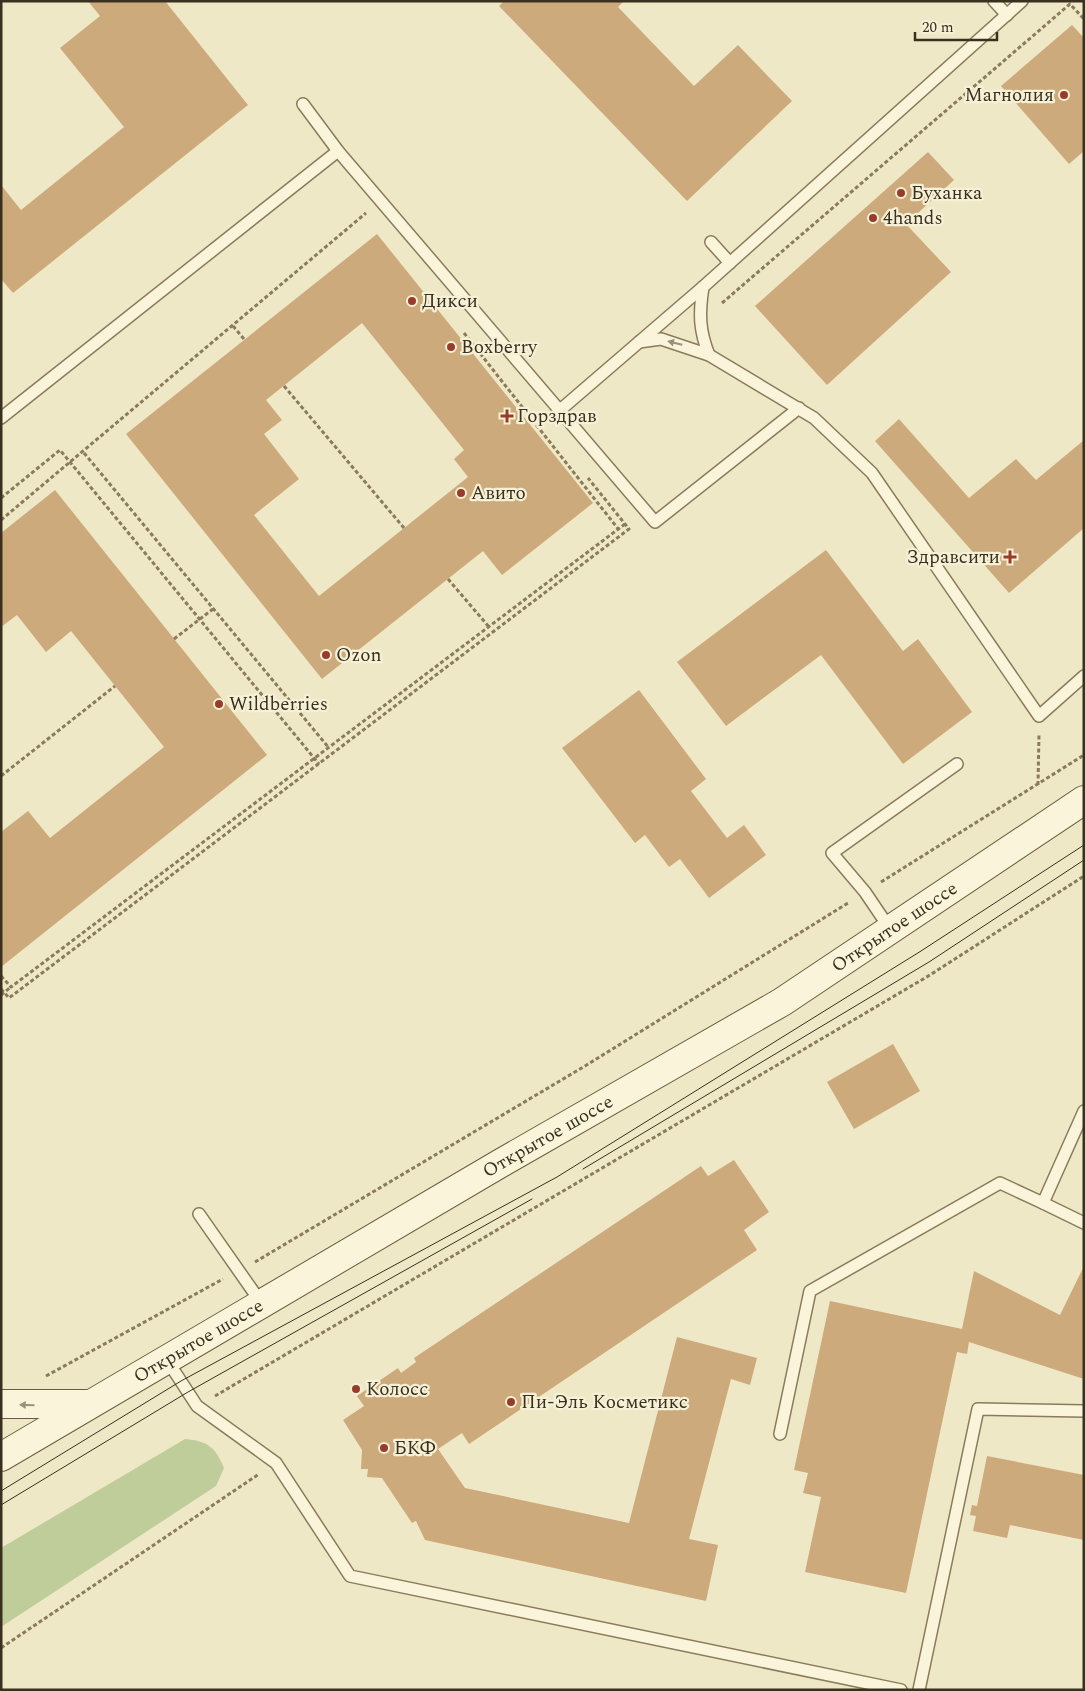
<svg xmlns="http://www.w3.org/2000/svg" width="1085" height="1691" viewBox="0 0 1085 1691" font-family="Spectral,serif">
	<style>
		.grass { fill: #bfcd9a }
		.building { fill: #cdaa7c; fill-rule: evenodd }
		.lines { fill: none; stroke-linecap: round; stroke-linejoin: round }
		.service-casing { stroke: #8a7b5c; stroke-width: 14 }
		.secondary-casing { stroke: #6c5c3f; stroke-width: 30 }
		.path { stroke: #8a7b5c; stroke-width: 3; stroke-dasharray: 4 2.5; stroke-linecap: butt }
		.service { stroke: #f9f4da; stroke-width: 11 }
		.secondary { stroke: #f9f4da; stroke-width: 28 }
		.tram { stroke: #3a301f; stroke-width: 1 }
		.oneway { fill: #9a927c }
		.poi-dot { fill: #993b2b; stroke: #f6f1d6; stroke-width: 2 }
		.labels { text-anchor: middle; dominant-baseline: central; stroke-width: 4.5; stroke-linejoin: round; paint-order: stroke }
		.poi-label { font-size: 19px; fill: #3a301f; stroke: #f6f1d6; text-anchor: start }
		.street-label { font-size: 19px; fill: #3a301f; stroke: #f6f1d6 }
	</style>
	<rect width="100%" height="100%" fill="#efe8c6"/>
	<path class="grass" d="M185,1439C208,1441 215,1447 224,1468L216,1486L1,1627V1548Z"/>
	<g class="building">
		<polygon points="88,1 165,1 248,105 13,293 1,279 1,185 21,210 124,127 60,48 100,16"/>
		<polygon points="504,1 624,1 618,7 694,86 738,45 792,101 687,201 499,6"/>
		<polygon points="1072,25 1084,38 1084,151 1069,164 1001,86"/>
		<polygon points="928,152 954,180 906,224 951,272 827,385 755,306"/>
		<path d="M377,234L593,503L502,575L483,551L322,679L126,434ZM362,323L464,450L454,459L468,477L319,596L254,515L299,479L264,434L282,420L266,400Z"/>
		<polygon points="899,419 969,498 1016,459 1036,480 1084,440 1084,528 1009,593 875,441"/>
		<polygon points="55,490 267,755 1,967 1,832 28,811 50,838 164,747 71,631 46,652 17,615 1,627 1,533"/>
		<polygon points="826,550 903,651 918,639 972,712 903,764 821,655 726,726 677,662"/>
		<polygon points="639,690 706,779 691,791 727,838 744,825 766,855 709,898 680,859 669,867 645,835 635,843 562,748"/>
		<polygon points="893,1044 920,1091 854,1129 827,1082"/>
		<polygon points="734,1160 769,1212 744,1230 757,1250 469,1444 462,1433 438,1449 465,1488 629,1523 677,1337 757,1358 750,1385 731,1379 689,1539 718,1545 706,1601 425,1540 416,1521 412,1523 382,1478 367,1477 368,1469 361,1469 362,1450 343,1420 364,1406 357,1396 398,1368 401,1373 416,1362 414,1358 701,1166 708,1176"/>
		<polygon points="1084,1266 1084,1379 969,1342 967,1354 957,1352 906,1593 805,1572 821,1497 803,1493 808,1473 794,1470 830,1301 962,1329 974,1271 1060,1315"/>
		<polygon points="987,1456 1084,1475 1084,1540 1010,1525 1007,1538 973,1531 976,1516 970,1515 972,1505 977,1506"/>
	</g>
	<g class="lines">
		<defs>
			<g id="service">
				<polyline points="994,1 1007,15"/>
				<polyline points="303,104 338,151 655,522 799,408"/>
				<polyline points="711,242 730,263"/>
				<path d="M703,287C699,313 699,330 709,355"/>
				<polyline points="639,342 661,339 709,355 814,418 872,473 1039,716 1084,676"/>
				<polyline points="559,411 703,287 1022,1"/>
				<polyline points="1,418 338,151"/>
				<polyline points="890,929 865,892 832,853 957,764"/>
				<polyline points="1084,1111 1043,1203 1084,1223"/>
				<polyline points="199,1214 262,1304"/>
				<polyline points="167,1360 197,1406 276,1463 350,1576 901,1690"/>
				<polyline points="780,1434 810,1291 1000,1183 1043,1203"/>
				<polyline points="919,1690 978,1409 1084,1411"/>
			</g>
			<g id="secondary">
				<polyline points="1,1404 87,1404"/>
				<path id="s1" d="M1,1457L501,1163L782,1002L1084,800"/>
			</g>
		</defs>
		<use href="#service" class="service-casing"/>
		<use href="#secondary" class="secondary-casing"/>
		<g class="path">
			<polyline points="722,303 1070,4 1084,19"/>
			<polyline points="233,326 244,339"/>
			<polyline points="464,333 619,530"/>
			<polyline points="284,386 404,528"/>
			<polyline points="84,453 329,748"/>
			<polyline points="1,498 60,450 319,764"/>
			<polyline points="1,520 366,213"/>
			<polyline points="448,579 489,627"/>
			<polyline points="174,639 213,609"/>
			<polyline points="1,776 115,686"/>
			<polyline points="1038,785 1039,734"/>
			<polyline points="881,882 1084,755"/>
			<polyline points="1,976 11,987 625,524"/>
			<polyline points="1,989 9,998 629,529 588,478"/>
			<polyline points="1,995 11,987"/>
			<polyline points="255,1262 585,1066 848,903"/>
			<polyline points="46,1376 223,1279"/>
			<polyline points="215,1396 930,975 1084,876"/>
			<polyline points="1,1648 259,1474"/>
		</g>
		<use href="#service" class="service"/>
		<use href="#secondary" class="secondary"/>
		<g class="tram">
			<polyline points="583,1169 929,962 1084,860"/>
			<polyline points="1,1491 181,1381 557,1177 921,951 1084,845"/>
			<polyline points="1,1505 188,1392 532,1199"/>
		</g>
	</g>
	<defs><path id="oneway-solid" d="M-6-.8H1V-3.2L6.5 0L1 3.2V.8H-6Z" transform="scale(1.25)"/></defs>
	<g class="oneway">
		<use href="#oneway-solid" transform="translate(675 343) rotate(-166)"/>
		<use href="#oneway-solid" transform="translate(27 1405) rotate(-178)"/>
	</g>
	<g class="poi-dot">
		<circle cx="1064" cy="95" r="5"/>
		<circle cx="901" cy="193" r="5"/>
		<circle cx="873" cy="218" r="5"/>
		<circle cx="412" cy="301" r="5"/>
		<circle cx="451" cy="347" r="5"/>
		<path d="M504.5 408.5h5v5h5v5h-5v5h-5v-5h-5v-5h5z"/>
		<circle cx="461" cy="493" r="5"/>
		<path d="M1007.5 549.5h5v5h5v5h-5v5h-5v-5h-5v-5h5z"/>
		<circle cx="326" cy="655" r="5"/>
		<circle cx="219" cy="704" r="5"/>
		<circle cx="356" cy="1389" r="5"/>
		<circle cx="511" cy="1402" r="5"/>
		<circle cx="384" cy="1448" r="5"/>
	</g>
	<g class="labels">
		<g class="poi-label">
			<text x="1054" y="95" text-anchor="end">Магнолия</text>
			<text x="911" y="193">Буханка</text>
			<text x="883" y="218">4hands</text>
			<text x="422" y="301">Дикси</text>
			<text x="461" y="347">Boxberry</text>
			<text x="517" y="416">Горздрав</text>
			<text x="471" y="493">Авито</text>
			<text x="1000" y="557" text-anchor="end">Здравсити</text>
			<text x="336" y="655">Ozon</text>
			<text x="229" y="704">Wildberries</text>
			<text x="366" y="1389">Колосс</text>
			<text x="521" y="1402">Пи-Эль Косметикс</text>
			<text x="394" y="1448">БКФ</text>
		</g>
		<g class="street-label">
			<text stroke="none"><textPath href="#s1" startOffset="1039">Открытое шоссе</textPath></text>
			<text stroke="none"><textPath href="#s1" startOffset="634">Открытое шоссе</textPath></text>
			<text stroke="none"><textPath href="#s1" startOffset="229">Открытое шоссе</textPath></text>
		</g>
	</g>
	<rect width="1085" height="1691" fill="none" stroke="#3a301f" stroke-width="5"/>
	<path d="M915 32v8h82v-8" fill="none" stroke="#3a301f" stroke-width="2.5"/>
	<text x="922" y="32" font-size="15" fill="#3a301f" stroke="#f6f1d6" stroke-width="4" paint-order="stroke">20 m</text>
</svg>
